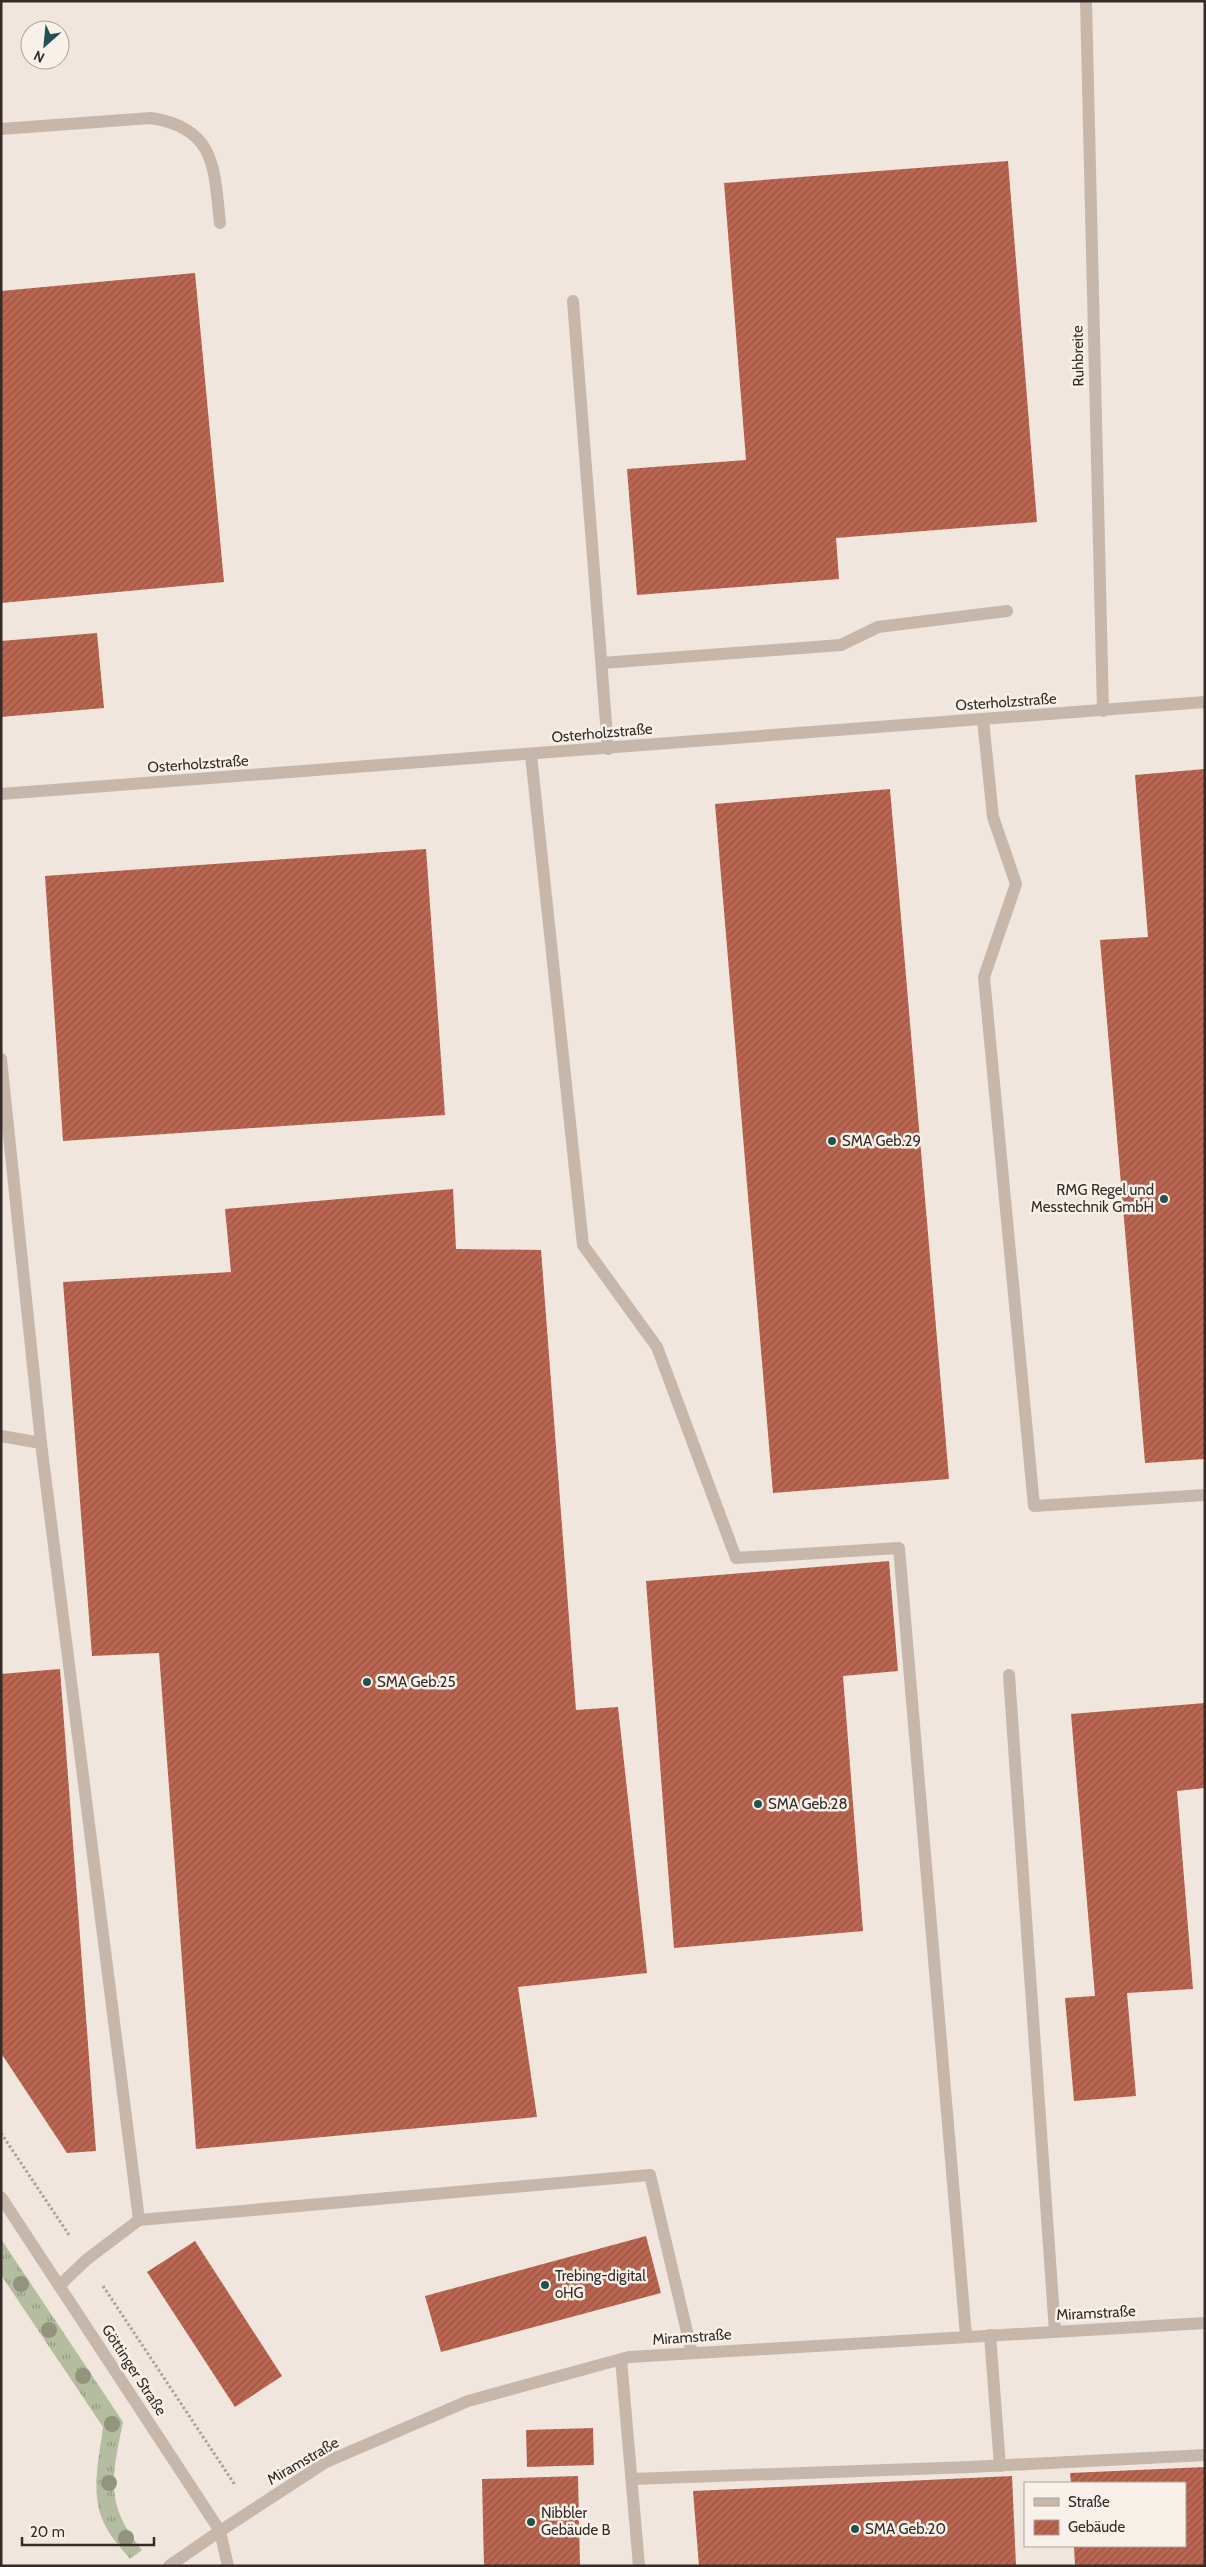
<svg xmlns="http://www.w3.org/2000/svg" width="1206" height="2567" viewBox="0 0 1206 2567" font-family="Cabin,sans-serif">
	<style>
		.grass { fill: url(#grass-tufts) }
		.building { fill: url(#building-hatch) }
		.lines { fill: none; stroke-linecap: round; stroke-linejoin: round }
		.path { stroke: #b2a095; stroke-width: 3; stroke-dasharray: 2.5 2.5; stroke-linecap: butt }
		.service { stroke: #c7b6aa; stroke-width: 12 }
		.minor { stroke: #c7b6aa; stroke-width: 12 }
		.tree { fill: #92947d }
		.poi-dot { fill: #235153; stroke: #f8f1e9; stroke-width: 2 }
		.labels { text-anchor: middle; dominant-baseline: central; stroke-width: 5; stroke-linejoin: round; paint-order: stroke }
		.street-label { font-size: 15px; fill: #352c29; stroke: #f8f1e9 }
		.poi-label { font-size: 15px; fill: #352c29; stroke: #f8f1e9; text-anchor: start }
	</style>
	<defs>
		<pattern id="grass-tufts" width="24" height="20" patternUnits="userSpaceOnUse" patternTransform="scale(1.25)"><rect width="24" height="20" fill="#b4bd9f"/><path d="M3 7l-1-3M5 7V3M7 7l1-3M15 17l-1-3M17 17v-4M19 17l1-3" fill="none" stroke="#939a82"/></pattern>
		<pattern id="building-hatch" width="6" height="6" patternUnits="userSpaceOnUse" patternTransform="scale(1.25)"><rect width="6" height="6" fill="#ba6651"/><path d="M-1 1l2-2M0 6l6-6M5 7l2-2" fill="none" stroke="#985443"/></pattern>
	</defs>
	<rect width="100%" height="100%" fill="#f0e6dd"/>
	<path class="grass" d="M1,2239L123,2422C112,2476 104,2505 142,2550L130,2559C122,2549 112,2539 106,2527C89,2496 99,2461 103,2427L1,2275Z"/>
	<g class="building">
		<polygon points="1008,161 1037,522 836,538 839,579 637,595 627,469 746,460 724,183"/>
		<polygon points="195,273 224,582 1,603 1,291"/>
		<polygon points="97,633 104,708 1,717 1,641"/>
		<polygon points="1205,769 1205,1459 1145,1463 1100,940 1148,937 1135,775"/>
		<polygon points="890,789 949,1479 773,1493 715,804"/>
		<polygon points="426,849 445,1115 63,1141 45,876"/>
		<polygon points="453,1189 456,1249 541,1250 576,1710 618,1707 647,1973 518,1987 537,2117 196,2149 159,1653 92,1656 63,1282 231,1272 225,1209"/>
		<polygon points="889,1561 898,1671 843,1676 863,1931 674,1948 646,1581"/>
		<polygon points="60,1669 96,2151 67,2153 1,2053 1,1674"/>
		<polygon points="1205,1703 1205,1788 1177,1791 1193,1989 1127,1993 1136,2096 1074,2101 1065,1998 1095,1996 1071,1714"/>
		<polygon points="646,2236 661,2293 441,2352 425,2296"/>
		<polygon points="195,2241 282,2376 235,2407 147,2272"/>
		<polygon points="593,2428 594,2465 527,2467 526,2430"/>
		<polygon points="1205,2467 1205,2566 1075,2566 1074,2546 1185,2546 1185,2483 1071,2483 1070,2473"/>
		<polygon points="578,2476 580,2566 484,2566 482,2479"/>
		<polygon points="1012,2476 1016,2566 699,2566 693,2491"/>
	</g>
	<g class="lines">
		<g class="path">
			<polyline points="1,2133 69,2235"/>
			<polyline points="103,2286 235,2485"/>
		</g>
		<g class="service">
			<path d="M1,129L151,118C216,128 214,168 220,223"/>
			<polyline points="573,301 608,749"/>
			<polyline points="602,663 841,645 878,627 1007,611"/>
			<polyline points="983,720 993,817 1016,884 984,977 1034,1506 1205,1495"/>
			<polyline points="531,755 583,1245 657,1347 736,1558 899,1548 966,2336"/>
			<polyline points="1,1059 41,1443"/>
			<polyline points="1,1436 41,1443 139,2220"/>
			<polyline points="1009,1675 1055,2332"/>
			<polyline points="59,2286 86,2260 139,2220 650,2175 692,2353"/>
			<polyline points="990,2335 1000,2466"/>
			<polyline points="621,2359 639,2566"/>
			<polyline points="632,2479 970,2467 1205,2455"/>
			<polyline points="169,2566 220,2531"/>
		</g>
		<g class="minor">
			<polyline points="1086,1 1103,711"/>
			<polyline points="1,794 1205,702"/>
			<polyline points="1,2197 220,2531 228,2566"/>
			<polyline points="220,2531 326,2462 468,2401 629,2357 1205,2323"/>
		</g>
	</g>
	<g class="tree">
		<circle cx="21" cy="2284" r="8"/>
		<circle cx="49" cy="2330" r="8"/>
		<circle cx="83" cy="2376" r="8"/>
		<circle cx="112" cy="2424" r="8"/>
		<circle cx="109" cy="2483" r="8"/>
		<circle cx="126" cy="2538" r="8"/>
	</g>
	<g class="poi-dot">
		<circle cx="832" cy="1141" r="5"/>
		<circle cx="1164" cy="1199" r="5"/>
		<circle cx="367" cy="1682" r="5"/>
		<circle cx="758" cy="1804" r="5"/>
		<circle cx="545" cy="2285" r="5"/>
		<circle cx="531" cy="2522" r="5"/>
		<circle cx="855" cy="2529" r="5"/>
	</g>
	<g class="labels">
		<g class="street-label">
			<text transform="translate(1078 356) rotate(-91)">Ruhbreite</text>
			<text transform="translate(1006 702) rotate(-4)">Osterholzstraße</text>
			<text transform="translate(602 733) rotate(-5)">Osterholzstraße</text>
			<text transform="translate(198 764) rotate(-4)">Osterholzstraße</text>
			<text transform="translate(1096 2313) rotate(-3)">Miramstraße</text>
			<text transform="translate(692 2337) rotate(-4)">Miramstraße</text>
			<text transform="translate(134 2370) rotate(57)">Göttinger Straße</text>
			<text transform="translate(303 2461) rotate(-30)">Miramstraße</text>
		</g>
		<g class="poi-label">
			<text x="842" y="1141">SMA Geb.29</text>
			<text x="1154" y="1190" text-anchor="end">RMG Regel und<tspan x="1154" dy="17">Messtechnik GmbH</tspan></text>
			<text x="377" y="1682">SMA Geb.25</text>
			<text x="768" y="1804">SMA Geb.28</text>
			<text x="555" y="2276">Trebing-digital<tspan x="555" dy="17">oHG</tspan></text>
			<text x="541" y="2513">Nibbler<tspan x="541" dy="17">Gebäude B</tspan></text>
			<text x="865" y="2529">SMA Geb.20</text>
		</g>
	</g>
	<rect width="1206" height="2567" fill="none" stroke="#352c29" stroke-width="5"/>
	<rect x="1024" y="2482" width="162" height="65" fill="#f8f1e9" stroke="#aaa29c"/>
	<rect x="1034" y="2498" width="25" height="8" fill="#c7b6aa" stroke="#aaa29c"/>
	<text x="1068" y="2507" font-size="15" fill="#352c29">Straße</text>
	<rect x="1034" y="2520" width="25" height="15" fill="url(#building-hatch)" stroke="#aaa29c"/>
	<text x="1068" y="2532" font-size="15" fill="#352c29">Gebäude</text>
	<g transform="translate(45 45) rotate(207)"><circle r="24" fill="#f8f1e9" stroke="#aaa29c"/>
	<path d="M0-4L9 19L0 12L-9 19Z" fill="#235153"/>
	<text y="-8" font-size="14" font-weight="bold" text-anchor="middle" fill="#352c29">N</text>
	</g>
	<path d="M22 2537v8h132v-8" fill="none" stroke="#352c29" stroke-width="2.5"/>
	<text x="30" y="2537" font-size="15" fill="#352c29" stroke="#f8f1e9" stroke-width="4" paint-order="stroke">20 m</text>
</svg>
